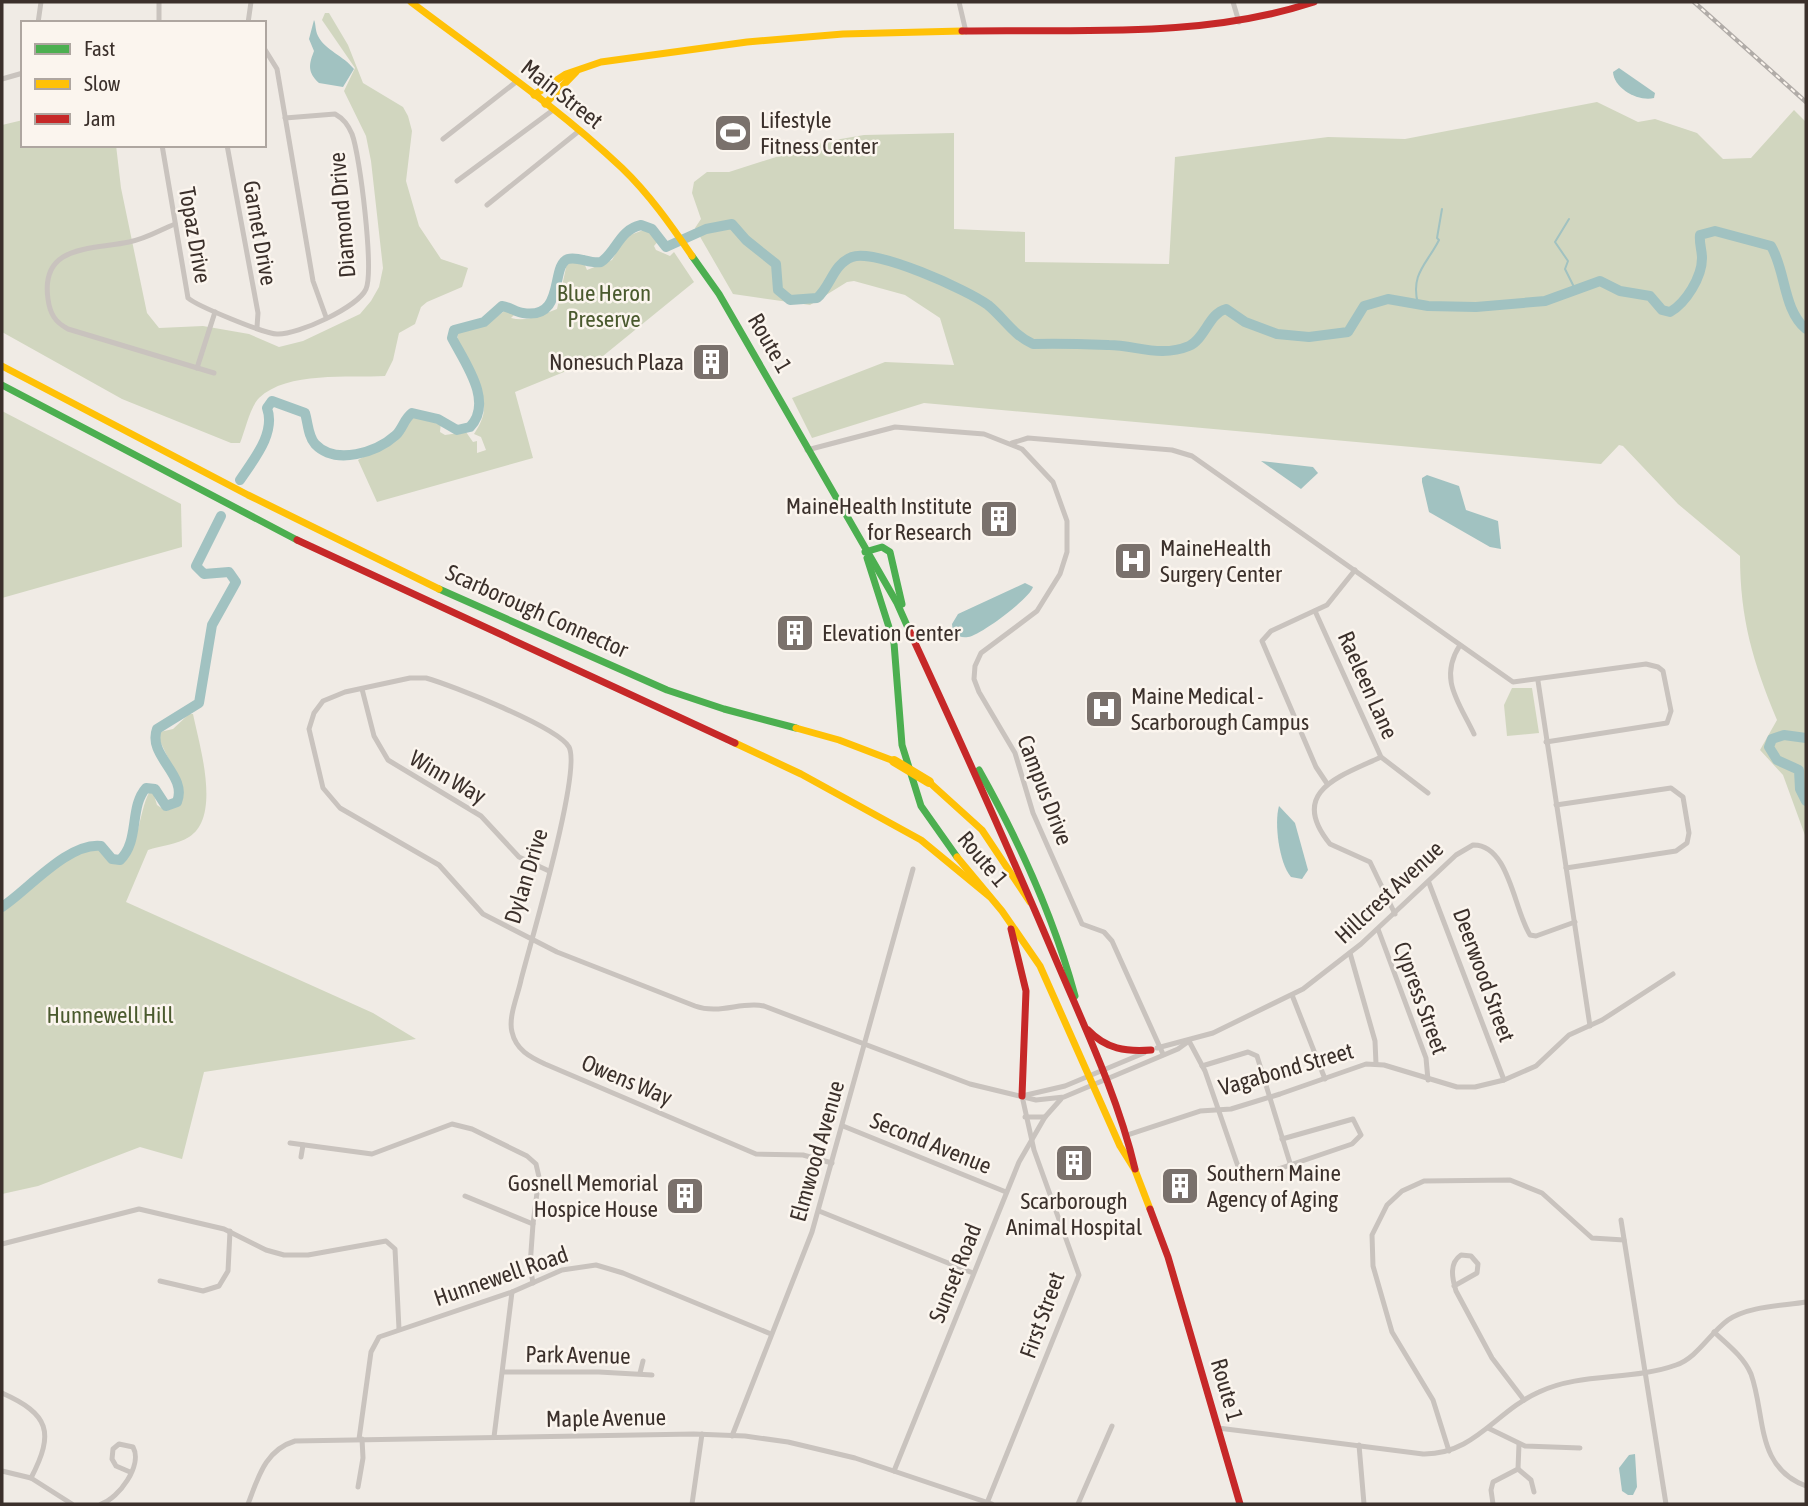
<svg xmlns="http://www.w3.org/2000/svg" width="1808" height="1506" viewBox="0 0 1808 1506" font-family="'Asap Condensed',sans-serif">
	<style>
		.green { fill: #d1d6bf }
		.water { fill: #a1c2c1 }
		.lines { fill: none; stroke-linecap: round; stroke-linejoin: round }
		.stream { stroke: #a1c2c1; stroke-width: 2 }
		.river { stroke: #a1c2c1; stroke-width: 10 }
		.street { stroke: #c9c3be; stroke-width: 5 }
		.fast { stroke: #4caf50; stroke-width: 7 }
		.slow { stroke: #ffc107; stroke-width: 7 }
		.jam { stroke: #c62828; stroke-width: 7 }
		.rail-casing { stroke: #b1aca8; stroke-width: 4.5 }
		.rail { stroke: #fbf5ee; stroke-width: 2; stroke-dasharray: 5; stroke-linecap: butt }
		.slow-bridge { stroke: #ffc107; stroke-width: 10 }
		.labels { text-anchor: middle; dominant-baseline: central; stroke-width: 5; stroke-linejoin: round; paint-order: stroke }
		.street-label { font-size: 23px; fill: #3b302b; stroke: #fbf5ee }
		.poi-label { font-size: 23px; fill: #3b302b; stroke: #fbf5ee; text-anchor: start }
		.park-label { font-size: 23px; fill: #4a5a2e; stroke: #fbf5ee }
	</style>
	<rect width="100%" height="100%" fill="#f0ebe5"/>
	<g class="green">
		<path d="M325,13H329L348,45L363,83L403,107L408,116L412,131L406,181L419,226L441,259L468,268L462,287L427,302L421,307L415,324L399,333L393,360L385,376C349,378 287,371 259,398C250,407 245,431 240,443H231L122,399L2,332V125L23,120V145H116L121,188L147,313L159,328L203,326L249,334L279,347L303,341L360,314L371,301L379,287L383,268L371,161L366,136L344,91L355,68L322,20Z"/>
		<path d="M1597,102L1638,122L1655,119L1697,133L1723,159L1751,158L1794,110L1806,122V838L1783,775L1760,750L1777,720C1753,662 1740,619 1740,556L1678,504L1623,446L1619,445L1601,464L924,403L812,438L792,398L885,362L954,365L940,318L905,295L854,281L847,282L810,305L733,294L695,228L701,219L692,193L694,182L707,172H729L823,142L864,135L954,133V229L1025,232V262L1169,264L1175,157L1328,137L1405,139Z"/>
		<path d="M646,229L659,240L654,246L656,250L670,256L674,252L694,282L603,356L515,392L533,458L377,502L358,460L399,436L409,417L441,422L440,432L445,435L466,432L473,442L477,441V453L486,450L481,437L474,434C479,426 484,418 484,408C484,395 467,351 457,343L458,333L487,324L507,309L515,314L511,318C527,322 542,315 557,309L567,263H584L587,270L612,260L625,237Z"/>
		<polygon points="2,411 181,504 182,547 2,598"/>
		<polygon points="1512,688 1532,688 1539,733 1507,736 1504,705"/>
		<path d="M189,714H193C199,744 222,817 189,837C178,844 160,846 148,850L126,902L373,1013L416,1039L204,1072L182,1159L140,1147L38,1186L2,1194V912C32,888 59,859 97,847C138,890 136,815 149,793L153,792L157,805L166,811L180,805L183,789L158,737L160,732L173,729Z"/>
	</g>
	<g class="water">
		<path d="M314,20C316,24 315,30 318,36C325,50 344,56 354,69L343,87L319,83C307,72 309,64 314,51L309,39Z"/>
		<path d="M1619,68L1655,93L1654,98C1639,102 1614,89 1613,72Z"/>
		<polygon points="1261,461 1313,467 1318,473 1301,489"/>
		<polygon points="1427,475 1459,486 1466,510 1498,521 1501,549 1490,547 1429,512 1422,482 1422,478"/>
		<path d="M1025,583L1033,587C1030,598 981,635 968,637C962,638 958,636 953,633L952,624L958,614Z"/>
		<path d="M1279,806L1295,823L1308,870L1302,879L1291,877C1279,863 1274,823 1279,806Z"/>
		<polygon points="1635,1454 1637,1487 1633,1495 1628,1495 1622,1491 1619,1468 1629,1455"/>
	</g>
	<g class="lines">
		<g class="stream">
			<polyline points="1569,219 1555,242 1568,261 1565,269 1576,291"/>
			<path d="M1418,304C1410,274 1427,264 1439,240L1437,238L1442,209"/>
		</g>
		<g class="river">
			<path d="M240,480C254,459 276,433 267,408L272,401L305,413C308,423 308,436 315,444C336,466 377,452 396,435C403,428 404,419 412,413L438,419L457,430L470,427C494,402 465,363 452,338L454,330L484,322L502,306C510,307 516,312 523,313C566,320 550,265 568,259C578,256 590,264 601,262C617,251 619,230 641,225L652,229L666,247L706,229L732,224L746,240L776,264L778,290L790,300L817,298C831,286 833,264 852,257C875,248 968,290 988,305C1004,318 1013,335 1033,344C1058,343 1083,344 1109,345C1136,345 1160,358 1189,346C1205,339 1209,313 1226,309L1245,322L1277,334L1309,337L1348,332L1364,306L1388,299L1428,306L1476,307L1545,301L1600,281L1620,291L1650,296L1662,310L1670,312C1686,303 1702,277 1702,258C1702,250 1699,243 1700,235L1715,231L1771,246C1786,271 1783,310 1806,329"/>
			<polyline points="1806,738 1784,735 1772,739 1769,747 1777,760 1799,770 1800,789 1806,801"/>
			<path d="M2,907C27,891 68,842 101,846L112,859L120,860C140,841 129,807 146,788L155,789L166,806L177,802C188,775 147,756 157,729L199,703L212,625L236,582L229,572L204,574L196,566L221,516"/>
		</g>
		<g class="street">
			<polyline points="159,2 159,23"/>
			<polyline points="959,2 966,32"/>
			<polyline points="1233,2 1239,22"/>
			<polyline points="38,23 41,2"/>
			<polyline points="248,23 251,2"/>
			<polyline points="264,48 277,69 313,281 326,317"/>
			<polyline points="2,79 23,73"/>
			<polyline points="443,139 516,82"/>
			<path d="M162,145L188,298C197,306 265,334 277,334C298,335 358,307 366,289C374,270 360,155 352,134C348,125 344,119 335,114L285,118"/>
			<polyline points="227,145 258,313 257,327"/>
			<polyline points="457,181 553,110"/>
			<polyline points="487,205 579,131"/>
			<path d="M175,224C160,230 146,239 129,242C92,250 40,244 48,299C50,314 55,322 68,329L214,373"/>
			<polyline points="197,368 215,312"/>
			<polyline points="1012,443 1028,438 1172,450 1192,456 1513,682 1646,664 1658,667 1663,671 1671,711 1667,723 1546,742"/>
			<polyline points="807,450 895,427 984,434 1022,449 1053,482 1067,521 1067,552 1060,574 1037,611 981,653 975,666 974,679 979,692 1015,753 1033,813 1082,924 1104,932 1112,941 1163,1054"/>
			<polyline points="1315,611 1381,757 1428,793"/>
			<path d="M1460,645C1438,679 1459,702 1474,734"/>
			<polyline points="1538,681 1590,1026"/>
			<polyline points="362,689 374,736 388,760 481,816 519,857 549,871"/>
			<path d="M1381,757C1341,776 1287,791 1330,844L1370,862L1395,914"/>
			<polyline points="1326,782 1316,767 1262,641 1271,631 1327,605 1355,570"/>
			<polyline points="1556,805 1671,788 1683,797 1689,833 1687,843 1676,851 1566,868"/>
			<polyline points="1429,883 1504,1080"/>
			<polyline points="1378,929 1426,1058 1428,1080"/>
			<polyline points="1350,953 1375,1041 1376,1064"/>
			<polyline points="1292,995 1325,1079"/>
			<polyline points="1189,1041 1205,1071 1242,1178 1252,1178 1352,1144 1361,1135 1353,1119 1282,1139"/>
			<path d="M1157,1048L1213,1033L1303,989L1361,944L1456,855L1473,845C1509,844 1514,910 1530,935L1536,936L1575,922"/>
			<polyline points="1202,1066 1248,1052 1257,1056 1290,1163"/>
			<polyline points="1022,1096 1065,1086 1144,1053"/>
			<polyline points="1025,1117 1045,1117"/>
			<polyline points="843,1126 1006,1192"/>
			<polyline points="1127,1135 1200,1111 1231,1109 1280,1094 1366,1064 1384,1065 1457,1087 1475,1087 1504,1080 1536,1066 1569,1035 1602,1020 1673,974"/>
			<polyline points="290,1143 372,1154 452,1124 472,1129 527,1156 536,1164 539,1177 533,1224 530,1266 533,1283"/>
			<polyline points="301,1157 303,1145"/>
			<path d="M832,1163L803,1155L756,1154L545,1064C530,1057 516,1050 512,1032C508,1017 518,995 521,980C530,944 582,771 569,747C558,727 451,685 426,678H410L345,692L323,701L314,713L309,729L323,788L340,808L439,865L483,914L557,952L695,1006C720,1015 741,1001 764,1006L970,1084L1036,1100L1064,1097L1178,1049L1189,1041"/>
			<polyline points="465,1196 533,1224"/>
			<polyline points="819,1211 973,1273"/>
			<polyline points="1621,1220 1666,1504"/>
			<polyline points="2,1244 139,1209 224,1229 266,1250 284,1255 308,1255 386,1241 395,1249 399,1329"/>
			<polyline points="160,1281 203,1291 219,1286 228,1271 230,1231"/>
			<path d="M1454,1286L1477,1273L1478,1264L1471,1256L1461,1255C1449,1263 1452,1278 1456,1291L1492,1358L1524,1400"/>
			<path d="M1714,1332C1727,1344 1744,1357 1751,1374C1766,1416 1755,1467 1806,1486"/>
			<polyline points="503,1372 599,1372 652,1375"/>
			<polyline points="640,1373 643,1361"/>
			<path d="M2,1393C49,1414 55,1432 31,1478"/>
			<path d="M1218,1428L1423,1454C1474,1455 1496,1411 1539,1392C1581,1372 1632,1381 1676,1365C1697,1358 1710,1333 1728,1320C1749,1306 1782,1306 1806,1302"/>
			<polyline points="1488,1428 1525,1446 1580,1448"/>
			<polyline points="732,1436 812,1232 913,869"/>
			<polyline points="494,1437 512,1292"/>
			<polyline points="359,1439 371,1352 379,1337 512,1292 562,1270 596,1265 623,1273 771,1334"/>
			<polyline points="1359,1445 1364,1504"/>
			<polyline points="1449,1451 1433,1400 1392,1332 1373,1266 1372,1235 1387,1205 1402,1191 1424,1181 1510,1180 1542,1193 1592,1238 1624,1240"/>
			<polyline points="1518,1469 1531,1480 1534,1492"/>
			<polyline points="2,1471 31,1478 72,1504"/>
			<polyline points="894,1471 1019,1162 1045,1117 1061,1099"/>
			<polyline points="358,1487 363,1458 362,1439"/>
			<polyline points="987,1503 1079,1275 1034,1150 1022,1096"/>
			<path d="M101,1504C119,1498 143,1465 133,1447L119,1444L113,1449L112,1459L116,1466L130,1472"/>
			<path d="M248,1504C258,1478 265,1450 295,1441L694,1434L745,1436L788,1442L855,1458L992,1504"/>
			<polyline points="692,1504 702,1434"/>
			<polyline points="1078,1504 1112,1426"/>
			<polyline points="1493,1504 1491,1490 1493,1482 1518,1469 1519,1444"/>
		</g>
		<g class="fast">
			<polyline points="692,256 719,294 897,603 909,630"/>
			<polyline points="2,385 297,540"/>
			<polyline points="865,552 882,547 890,552 902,604"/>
			<polyline points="867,558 894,643 902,745 921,806 957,857"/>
			<polyline points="439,589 667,690 724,709 796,728"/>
			<path d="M979,770C1019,841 1054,918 1075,996"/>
		</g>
		<g class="slow">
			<path d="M411,2C482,56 558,107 622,168C649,194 671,225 692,256"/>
			<polyline points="534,95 566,74 601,62 747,42 843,34 962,31"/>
			<polyline points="545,104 576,72"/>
			<polyline points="2,366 248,495 439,589"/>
			<polyline points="796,728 839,740 894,761"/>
			<polyline points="735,743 801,774 921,840 989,896"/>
			<polyline points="929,782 982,830 1030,902"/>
			<polyline points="957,857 1002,911 1040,966 1120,1146 1135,1170 1150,1209"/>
		</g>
		<g class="jam">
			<path d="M962,31C1078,29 1202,39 1314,2"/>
			<polyline points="297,540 735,743"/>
			<path d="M909,630C960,740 1009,849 1056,960C1085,1028 1118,1097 1135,1169"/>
			<polyline points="1011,929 1026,991 1022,1096"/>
			<path d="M1088,1030C1106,1049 1126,1052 1151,1050"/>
			<polyline points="1150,1209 1168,1257 1240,1504"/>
		</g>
		<defs>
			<polyline id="rail" points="1694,2 1806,102"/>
		</defs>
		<use href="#rail" class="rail-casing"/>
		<use href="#rail" class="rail"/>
		<polyline class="slow-bridge" points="894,761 929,782"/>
	</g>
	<defs>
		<symbol id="stadium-square" viewBox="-11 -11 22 22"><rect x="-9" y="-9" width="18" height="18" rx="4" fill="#7a716c" stroke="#fbf5ee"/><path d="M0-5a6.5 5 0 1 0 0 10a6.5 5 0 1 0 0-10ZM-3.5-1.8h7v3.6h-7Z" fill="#fff"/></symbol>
		<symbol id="building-square" viewBox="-11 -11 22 22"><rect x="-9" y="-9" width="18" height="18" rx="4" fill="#7a716c" stroke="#fbf5ee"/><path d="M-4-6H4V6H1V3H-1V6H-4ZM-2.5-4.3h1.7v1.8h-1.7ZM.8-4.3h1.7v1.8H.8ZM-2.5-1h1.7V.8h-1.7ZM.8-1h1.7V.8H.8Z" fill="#fff"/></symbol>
		<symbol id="hospital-square" viewBox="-11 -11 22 22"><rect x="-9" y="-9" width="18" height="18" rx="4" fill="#7a716c" stroke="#fbf5ee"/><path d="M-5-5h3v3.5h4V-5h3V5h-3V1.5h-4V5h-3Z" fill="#fff"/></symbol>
	</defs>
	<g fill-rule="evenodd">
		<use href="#stadium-square" x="711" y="111" width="44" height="44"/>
		<use href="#building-square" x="689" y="340" width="44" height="44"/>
		<use href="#building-square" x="977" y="497" width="44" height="44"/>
		<use href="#hospital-square" x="1111" y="539" width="44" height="44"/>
		<use href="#building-square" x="773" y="611" width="44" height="44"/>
		<use href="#hospital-square" x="1082" y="687" width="44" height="44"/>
		<use href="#building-square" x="1052" y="1141" width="44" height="44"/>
		<use href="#building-square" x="1158" y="1164" width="44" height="44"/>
		<use href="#building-square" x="663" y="1174" width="44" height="44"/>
	</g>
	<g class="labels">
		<g class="street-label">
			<text transform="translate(562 94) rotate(38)">Main Street</text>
			<text transform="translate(342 215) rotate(-95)">Diamond Drive</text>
			<text transform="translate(260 233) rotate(80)">Garnet Drive</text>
			<text transform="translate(195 235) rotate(80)">Topaz Drive</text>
			<text transform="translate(770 343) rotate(60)">Route 1</text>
			<text transform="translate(537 611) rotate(24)">Scarborough Connector</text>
			<text transform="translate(1368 685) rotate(66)">Raeleen Lane</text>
			<text transform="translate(448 777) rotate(30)">Winn Way</text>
			<text transform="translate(1045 790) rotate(69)">Campus Drive</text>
			<text transform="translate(983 859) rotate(50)">Route 1</text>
			<text transform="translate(526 876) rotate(-73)">Dylan Drive</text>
			<text transform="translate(1389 892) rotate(-43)">Hillcrest Avenue</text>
			<text transform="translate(1484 975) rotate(70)">Deerwood Street</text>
			<text transform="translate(1421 998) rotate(70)">Cypress Street</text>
			<text transform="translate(1286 1069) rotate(-16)">Vagabond Street</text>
			<text transform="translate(627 1080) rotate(23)">Owens Way</text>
			<text transform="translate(931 1143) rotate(22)">Second Avenue</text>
			<text transform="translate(817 1151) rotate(-74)">Elmwood Avenue</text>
			<text transform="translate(955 1273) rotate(-68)">Sunset Road</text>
			<text transform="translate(501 1276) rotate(-19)">Hunnewell Road</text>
			<text transform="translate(1042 1315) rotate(-70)">First Street</text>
			<text transform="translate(578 1355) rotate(1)">Park Avenue</text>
			<text transform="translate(1227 1390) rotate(74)">Route 1</text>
			<text transform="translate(606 1418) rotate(-1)">Maple Avenue</text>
		</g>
		<g class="poi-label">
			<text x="760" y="120">Lifestyle<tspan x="760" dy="26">Fitness Center</tspan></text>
			<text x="684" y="362" text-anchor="end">Nonesuch Plaza</text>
			<text x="972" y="506" text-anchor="end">MaineHealth Institute<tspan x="972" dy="26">for Research</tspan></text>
			<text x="1160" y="548">MaineHealth<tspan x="1160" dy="26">Surgery Center</tspan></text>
			<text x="822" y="633">Elevation Center</text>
			<text x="1131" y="696">Maine Medical -<tspan x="1131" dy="26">Scarborough Campus</tspan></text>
			<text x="1207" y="1173">Southern Maine<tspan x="1207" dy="26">Agency of Aging</tspan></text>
			<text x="658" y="1183" text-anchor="end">Gosnell Memorial<tspan x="658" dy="26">Hospice House</tspan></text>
			<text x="1074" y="1201" text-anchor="middle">Scarborough<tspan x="1074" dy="26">Animal Hospital</tspan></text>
		</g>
		<g class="park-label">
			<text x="604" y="293">Blue Heron<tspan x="604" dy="26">Preserve</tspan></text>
			<text x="110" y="1015">Hunnewell Hill</text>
		</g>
	</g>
	<rect width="1808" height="1506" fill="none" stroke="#3b302b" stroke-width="7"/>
	<rect x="21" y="21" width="245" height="126" fill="#fbf5ee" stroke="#aea6a0" stroke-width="2"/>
	<rect x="35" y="44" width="35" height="10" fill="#4caf50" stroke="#aea6a0" stroke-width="2"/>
	<text x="84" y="56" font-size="21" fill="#3b302b">Fast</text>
	<rect x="35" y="79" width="35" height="10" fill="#ffc107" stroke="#aea6a0" stroke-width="2"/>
	<text x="84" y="91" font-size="21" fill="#3b302b">Slow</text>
	<rect x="35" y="114" width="35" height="10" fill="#c62828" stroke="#aea6a0" stroke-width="2"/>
	<text x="84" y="126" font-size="21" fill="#3b302b">Jam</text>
</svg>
